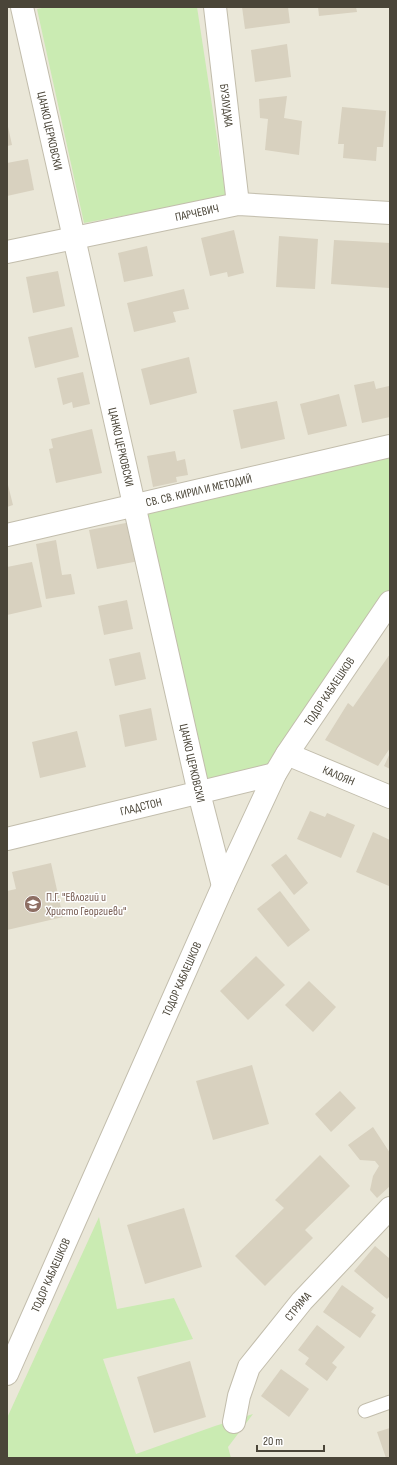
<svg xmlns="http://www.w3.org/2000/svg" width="397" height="1465" viewBox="0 0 397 1465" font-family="'Sofia Sans Condensed',sans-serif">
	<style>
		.residential { fill: #eae7d8 }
		.green { fill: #caebb2 }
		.building { fill: #d8d1bf }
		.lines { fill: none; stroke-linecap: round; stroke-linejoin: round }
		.service-casing { stroke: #c2bdac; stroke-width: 15 }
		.minor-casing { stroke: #c2bdac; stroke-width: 24 }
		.service { stroke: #fff; stroke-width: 13 }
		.minor { stroke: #fff; stroke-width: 22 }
		.labels { text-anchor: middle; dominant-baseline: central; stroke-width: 3; stroke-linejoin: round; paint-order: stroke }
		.street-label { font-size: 12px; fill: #4a4538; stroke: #fff }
		.education-label { font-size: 12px; fill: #785e54; stroke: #fff; text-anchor: start }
	</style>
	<rect width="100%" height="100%" fill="#f6f4ea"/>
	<rect class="residential" x="7" y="7" width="383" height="1451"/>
	<g class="green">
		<polygon points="47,7 197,7 226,197 84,223 37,9"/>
		<polygon points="390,446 390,602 275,774 199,793 134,507"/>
		<polygon points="99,1217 117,1309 174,1298 193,1339 103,1359 136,1454 215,1426 253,1414 228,1447 231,1458 7,1458 7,1418"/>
	</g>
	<g class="building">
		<polygon points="242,7 288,7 290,23 245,29"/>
		<polygon points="318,7 356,7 357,12 319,16"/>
		<polygon points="287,44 291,77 255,82 251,50"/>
		<polygon points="287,96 284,118 302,121 299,155 265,150 268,119 260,118 259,99"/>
		<polygon points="342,107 386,111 383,147 377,147 376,161 343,158 344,144 338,144"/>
		<polygon points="7,122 12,145 7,146"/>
		<polygon points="28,159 34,190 7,196 7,163"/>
		<polygon points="234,230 244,273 228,277 227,272 210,276 201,238"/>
		<polygon points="279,236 318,239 315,289 276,287"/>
		<polygon points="334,240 390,243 389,288 331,284"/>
		<polygon points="147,246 153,276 124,282 118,253"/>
		<polygon points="58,271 65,306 33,313 26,277"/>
		<polygon points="184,289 189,309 173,312 176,322 134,332 127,303"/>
		<polygon points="72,327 79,357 35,368 28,337"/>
		<polygon points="189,357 197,393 150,405 141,369"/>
		<polygon points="83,372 90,404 73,408 72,402 63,405 57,378"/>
		<polygon points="374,381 376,389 389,386 390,392 390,417 362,423 354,385"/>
		<polygon points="339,394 347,426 308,435 300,404"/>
		<polygon points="277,401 285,439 241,449 233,410"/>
		<polygon points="92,429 102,473 56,483 49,449 53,448 51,439"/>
		<polygon points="175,451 177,461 185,459 188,475 176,477 177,482 153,487 147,456"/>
		<polygon points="7,481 13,505 7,507"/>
		<polygon points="131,522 139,561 97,569 89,530"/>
		<polygon points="56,540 62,575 71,574 75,594 46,599 36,544"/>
		<polygon points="32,562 42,607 7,615 7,567"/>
		<polygon points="127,600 133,629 104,635 98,606"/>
		<polygon points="140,652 146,679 115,686 109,659"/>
		<polygon points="390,654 390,748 378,766 325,740 348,703 353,707"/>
		<polygon points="151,708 157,740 125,747 119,715"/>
		<polygon points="77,731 86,767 40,778 32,742"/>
		<polygon points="390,753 390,769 384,766"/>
		<polygon points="310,811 325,817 327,813 355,825 341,858 297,839"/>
		<polygon points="373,832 390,840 389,886 356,872"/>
		<polygon points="286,854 308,883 294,895 271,865"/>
		<polygon points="51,863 63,917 7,930 7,891 16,889 12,872"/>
		<polygon points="280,891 310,930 288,947 257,909"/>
		<polygon points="256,956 285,985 248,1020 220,991"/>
		<polygon points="309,981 336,1007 313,1032 285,1005"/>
		<polygon points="252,1065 269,1124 213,1140 196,1081"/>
		<polygon points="340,1091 356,1108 331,1132 315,1114"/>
		<polygon points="373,1127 390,1153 390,1186 377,1198 370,1190 373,1176 379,1166 375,1161 360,1160 348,1145"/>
		<polygon points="320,1155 350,1186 305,1230 313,1238 265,1286 235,1256 284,1208 275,1200"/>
		<polygon points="184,1208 202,1267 145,1284 127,1225"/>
		<polygon points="375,1246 390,1259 390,1296 387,1299 354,1271"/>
		<polygon points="342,1285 374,1308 371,1312 376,1315 360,1338 323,1312"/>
		<polygon points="317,1325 345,1347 332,1363 337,1367 327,1381 305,1364 309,1358 298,1350"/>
		<polygon points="190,1361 206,1417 154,1433 137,1377"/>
		<polygon points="281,1369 309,1389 289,1417 261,1396"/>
		<polygon points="390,1428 390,1458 386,1458 377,1432"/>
	</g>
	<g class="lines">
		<defs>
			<polyline id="service" points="365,1411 390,1402"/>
			<g id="minor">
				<path id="s1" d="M22,7L199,793L223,886"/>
				<path id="s2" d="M215,7L238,204"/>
				<path id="s3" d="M7,252L238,204L390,213"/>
				<path id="s4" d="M7,535L390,446"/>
				<path id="s5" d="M287,754L390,797"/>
				<path id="s6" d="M7,839L275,774"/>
				<path id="s7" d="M7,1374L223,886L275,774L287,754L390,602"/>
				<path id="s8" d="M234,1422L239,1396L249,1367L302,1301L390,1208"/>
			</g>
		</defs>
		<use href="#service" class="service-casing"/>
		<use href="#minor" class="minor-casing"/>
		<use href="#service" class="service"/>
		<use href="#minor" class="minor"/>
	</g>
	<defs>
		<symbol id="school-disc" viewBox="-11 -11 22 22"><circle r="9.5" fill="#8d6e63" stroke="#fff"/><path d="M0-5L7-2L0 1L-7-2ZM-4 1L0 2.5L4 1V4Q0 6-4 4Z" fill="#fff"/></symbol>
	</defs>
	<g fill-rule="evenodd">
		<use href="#school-disc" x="23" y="894" width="20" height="20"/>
	</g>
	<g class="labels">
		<g class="street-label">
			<text stroke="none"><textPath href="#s2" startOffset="99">БУЗЛУДЖА</textPath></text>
			<text stroke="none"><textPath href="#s1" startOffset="127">ЦАНКО ЦЕРКОВСКИ</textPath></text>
			<text stroke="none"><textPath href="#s3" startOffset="194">ПАРЧЕВИЧ</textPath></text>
			<text stroke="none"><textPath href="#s1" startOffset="451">ЦАНКО ЦЕРКОВСКИ</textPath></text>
			<text stroke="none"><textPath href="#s4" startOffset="197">СВ. СВ. КИРИЛ И МЕТОДИЙ</textPath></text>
			<text stroke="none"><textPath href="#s7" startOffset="756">ТОДОР КАБЛЕШКОВ</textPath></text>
			<text stroke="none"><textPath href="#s1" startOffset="775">ЦАНКО ЦЕРКОВСКИ</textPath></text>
			<text stroke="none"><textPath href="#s5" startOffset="56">КАЛОЯН</textPath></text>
			<text stroke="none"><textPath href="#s6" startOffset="138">ГЛАДСТОН</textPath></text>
			<text stroke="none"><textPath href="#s7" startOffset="432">ТОДОР КАБЛЕШКОВ</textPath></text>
			<text stroke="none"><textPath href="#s7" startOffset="108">ТОДОР КАБЛЕШКОВ</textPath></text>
			<text stroke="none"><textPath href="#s8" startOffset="135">СТРЯМА</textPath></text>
		</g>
		<g class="education-label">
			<text x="46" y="897">П.Г. "Евлогий и<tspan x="46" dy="14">Христо Георгиеви"</tspan></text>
		</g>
	</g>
	<rect width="397" height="1465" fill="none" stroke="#4a4538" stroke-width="16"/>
	<path d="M257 1445v6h67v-6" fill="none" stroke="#4a4538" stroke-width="2"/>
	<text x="263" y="1445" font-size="12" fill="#4a4538" stroke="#ffffff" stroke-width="3" paint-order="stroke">20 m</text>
</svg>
